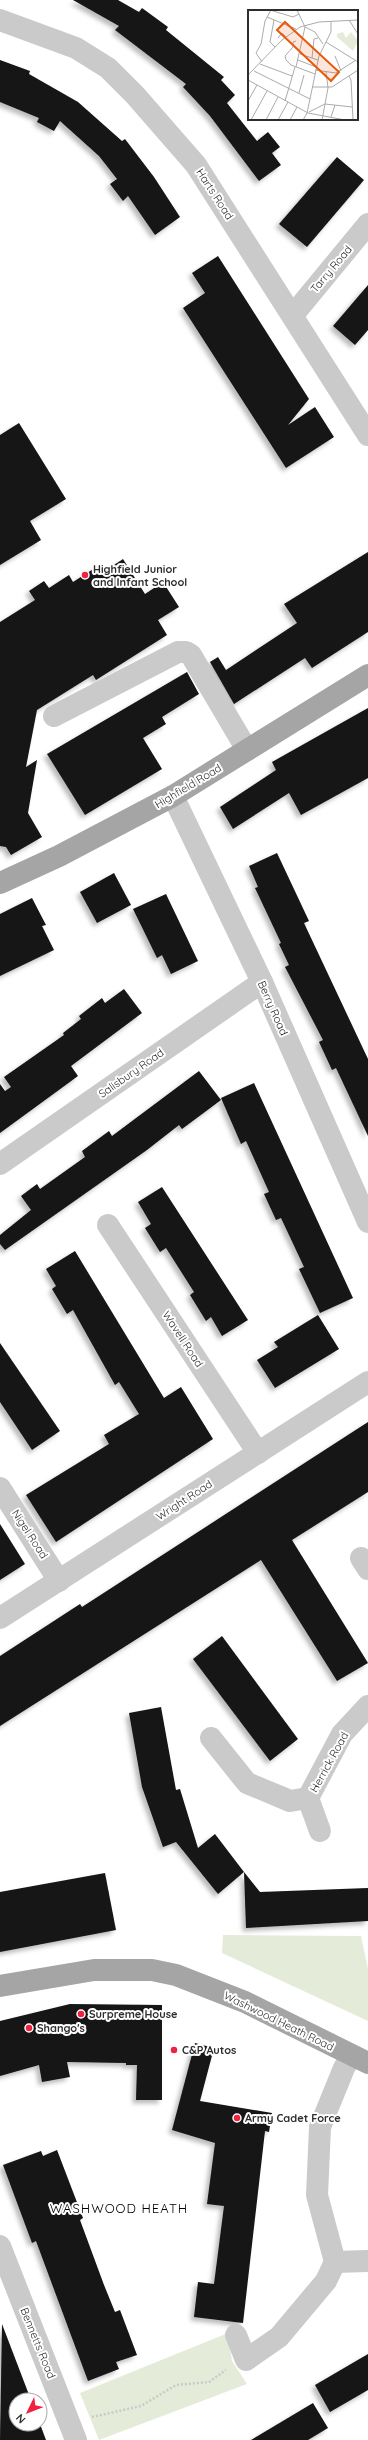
<svg xmlns="http://www.w3.org/2000/svg" width="368" height="2440" viewBox="0 0 368 2440" font-family="Quicksand,sans-serif">
	<style>
		.green { fill: #e4ecd9 }
		.building { fill: #141414; filter: url(#shadow) }
		.lines { fill: none; stroke-linecap: round; stroke-linejoin: round }
		.path { stroke: #cacaca; stroke-width: 2.5; stroke-dasharray: 2 2; stroke-linecap: butt }
		.minor { stroke: #cacaca; stroke-width: 22 }
		.major { stroke: #a5a5a5; stroke-width: 22 }
		.poi-dot { fill: #f02240; stroke: #fff; stroke-width: 1.5 }
		.labels { text-anchor: middle; dominant-baseline: central; stroke-width: 4; stroke-linejoin: round; paint-order: stroke }
		.street-label { font-size: 11px; fill: #2d2d2d; stroke: #fff }
		.poi-label { font-size: 11px; font-weight: bold; fill: #2d2d2d; stroke: #fff; text-anchor: start }
		.quarter-label { font-size: 13px; letter-spacing: 1px; fill: #000; stroke: #fff }
		.inset-road { fill: none; stroke: #ababab; stroke-width: 1 }
		.view { fill: #e8590c; fill-opacity: 0.15; stroke: #e8590c; stroke-width: 2 }
		.inset-edge { fill: none; stroke: #2d2d2d; stroke-width: 2 }
	</style>
	<defs>
		<filter id="shadow"><feDropShadow dx="-3.5" dy="3.5" stdDeviation="2" flood-color="#0004"/></filter>
	</defs>
	<rect width="100%" height="100%" fill="#fff"/>
	<g class="green">
		<polygon points="223,1935 361,1936 368,1969 368,2021 222,1953"/>
		<polygon points="228,2333 232,2361 247,2384 99,2440 80,2393"/>
	</g>
	<g class="building">
		<polygon points="73,0 118,0 139,12 142,8 168,27 166,30 224,77 221,80 235,95 227,103 257,141 268,132 280,147 272,153 281,165 259,181 210,116 183,87 186,84 115,30 119,26"/>
		<polygon points="0,60 30,71 29,74 78,102 122,141 125,139 154,177 180,217 155,235 128,196 123,201 110,184 117,179 99,156 60,121 54,131 37,122 39,118 0,102"/>
		<polygon points="337,157 364,180 307,247 279,224"/>
		<polygon points="218,256 309,399 288,425 315,407 334,437 286,468 183,308 205,293 192,273"/>
		<polygon points="368,285 368,330 355,345 333,326"/>
		<polygon points="19,423 66,499 30,521 41,540 0,565 0,435"/>
		<polygon points="368,552 368,632 312,668 305,658 234,704 210,662 218,657 226,670 297,623 284,604"/>
		<polygon points="123,559 145,594 163,582 179,607 158,620 167,635 96,680 93,675 37,710 26,767 37,760 28,813 42,837 11,855 6,847 0,846 0,622 35,600 29,591 44,581 49,588 69,575 73,582 98,566 102,573"/>
		<polygon points="187,672 199,694 162,717 166,724 143,738 162,769 85,815 47,754"/>
		<polygon points="368,708 368,778 301,815 289,793 233,829 220,807 276,770 272,762"/>
		<polygon points="277,853 309,921 304,923 368,1059 368,1136 336,1068 332,1070 319,1042 323,1040 285,967 289,965 279,944 281,943 255,888 258,887 249,866"/>
		<polygon points="114,873 131,905 97,923 80,892"/>
		<polygon points="166,894 198,961 171,974 162,955 157,958 133,909"/>
		<polygon points="32,898 46,925 42,926 54,950 0,976 0,914"/>
		<polygon points="124,989 142,1013 71,1066 78,1076 0,1133 0,1084 5,1091 11,1087 4,1077 64,1035 63,1033 81,1019 79,1016 102,998 105,1003"/>
		<polygon points="199,1071 221,1100 182,1129 179,1125 147,1150 5,1250 0,1244 0,1235 31,1210 21,1196 37,1184 40,1189 85,1157 82,1151 109,1131 112,1136"/>
		<polygon points="254,1083 353,1298 320,1313 299,1269 304,1267 281,1218 276,1220 264,1194 269,1192 246,1141 241,1144 221,1098"/>
		<polygon points="162,1187 248,1320 222,1336 211,1317 206,1321 190,1295 194,1292 166,1248 160,1252 145,1228 151,1224 138,1202"/>
		<polygon points="75,1251 164,1398 181,1387 213,1439 56,1542 26,1495 109,1444 104,1435 139,1414 119,1382 115,1385 73,1310 67,1314 52,1289 56,1286 46,1269"/>
		<polygon points="318,1315 339,1349 275,1388 257,1360 278,1347 274,1342"/>
		<polygon points="0,1343 60,1431 32,1450 0,1402"/>
		<polygon points="368,1422 368,1492 292,1540 368,1663 337,1681 261,1560 0,1726 0,1656 80,1604 82,1607"/>
		<polygon points="0,1524 25,1564 0,1580"/>
		<polygon points="222,1636 298,1739 270,1761 193,1659"/>
		<polygon points="161,1707 176,1790 180,1789 198,1848 215,1834 244,1872 218,1894 176,1842 163,1847 142,1787 129,1713"/>
		<polygon points="244,1872 260,1892 368,1888 368,1921 246,1928"/>
		<polygon points="105,1873 116,1930 0,1952 0,1892"/>
		<polygon points="70,2004 162,2005 162,2100 136,2100 137,2065 126,2065 126,2063 67,2062 70,2077 42,2082 39,2065 0,2076 0,2021"/>
		<polygon points="195,2043 214,2048 200,2101 272,2113 269,2132 265,2131 243,2323 194,2317 198,2282 214,2284 224,2206 207,2204 215,2143 172,2130"/>
		<polygon points="57,2150 83,2218 80,2220 104,2285 115,2312 120,2310 137,2355 116,2362 119,2369 88,2381 36,2241 32,2243 3,2165 41,2151 43,2156"/>
		<polygon points="2,2324 31,2400 16,2400 16,2424 40,2424 46,2440 0,2440"/>
		<polygon points="368,2354 368,2390 330,2412 315,2385"/>
		<polygon points="313,2403 328,2428 308,2440 251,2440"/>
	</g>
	<g class="lines">
		<polyline class="path" points="92,2417 141,2406 176,2385 209,2382 226,2370"/>
		<g class="minor">
			<polyline points="0,20 76,48 108,68 135,95 196,165 368,435"/>
			<polyline points="293,315 368,224"/>
			<polyline points="54,716 178,652 186,652 191,655 247,750"/>
			<polyline points="173,796 262,982 368,1222"/>
			<polyline points="0,1164 262,982"/>
			<polyline points="108,1225 258,1453"/>
			<polyline points="0,1488 59,1581"/>
			<polyline points="361,1558 368,1569"/>
			<polyline points="0,1618 368,1382"/>
			<polyline points="211,1738 247,1783 290,1801 308,1798 342,1734 368,1706"/>
			<polyline points="308,1798 320,1831"/>
			<polyline points="351,2056 344,2068 320,2127 317,2195 335,2262 368,2261"/>
			<polyline points="0,2246 76,2440"/>
			<polyline points="236,2335 246,2360 279,2337 326,2281 335,2262"/>
		</g>
		<g class="major">
			<polyline points="0,883 59,856 173,796 368,675"/>
			<polyline points="0,1986 94,1970 152,1970 176,1975 245,2002 368,2063"/>
		</g>
	</g>
	<g class="poi-dot">
		<circle cx="85" cy="575" r="4"/>
		<circle cx="81" cy="2014" r="4"/>
		<circle cx="29" cy="2028" r="4"/>
		<circle cx="174" cy="2050" r="4"/>
		<circle cx="237" cy="2118" r="4"/>
	</g>
	<g class="labels">
		<g class="street-label">
			<text transform="translate(215 194) rotate(57)">Harts Road</text>
			<text transform="translate(331 269) rotate(-50)">Tarry Road</text>
			<text transform="translate(188 786) rotate(-31)">Highfield Road</text>
			<text transform="translate(273 1008) rotate(66)">Berry Road</text>
			<text transform="translate(131 1073) rotate(-35)">Salisbury Road</text>
			<text transform="translate(183 1339) rotate(57)">Wavell Road</text>
			<text transform="translate(184 1500) rotate(-33)">Wright Road</text>
			<text transform="translate(30 1534) rotate(57)">Nigel Road</text>
			<text transform="translate(329 1762) rotate(-61)">Herrick Road</text>
			<text transform="translate(279 2021) rotate(26)">Washwood Heath Road</text>
			<text transform="translate(38 2343) rotate(68)">Bennetts Road</text>
		</g>
		<g class="poi-label">
			<text x="93" y="569">Highfield Junior<tspan x="93" dy="13">and Infant School</tspan></text>
			<text x="89" y="2014">Surpreme House</text>
			<text x="37" y="2028">Shango's</text>
			<text x="182" y="2050">C&amp;P Autos</text>
			<text x="245" y="2118">Army Cadet Force</text>
		</g>
		<g class="quarter-label">
			<text x="119" y="2208">WASHWOOD HEATH</text>
		</g>
	</g>
	<g transform="translate(248 10)">
		<rect width="110" height="110" fill="#fff"/>
		<path d="M95,22L98,28L103,22L110,31L105,41L89,27V24Z" fill="#e4ecd9"/>
		<path class="inset-road" d="M22,0L45,7L51,4M19,7L48,19M26,10L22,32L27,37M101,10L110,24M57,17L67,22L75,34M30,28L34,23L38,27M48,31L45,32V37L37,46L38,50L43,55L67,64M78,32L110,52M52,44L70,50M87,46L93,61M64,48L66,29L70,28M50,50L68,57M14,52L8,43L13,34L17,11L23,0M12,54L44,66M48,57L57,17L49,0M67,60L88,63L108,50M6,61L62,89M0,65L34,30L52,17L71,12L110,10M101,66L103,70L105,110M0,70L60,103L97,110M64,77H84L110,60M51,83L56,65M0,91L9,75M37,91L47,57M61,102L77,94L104,97M83,107L87,95M3,110L19,81M18,110L30,87M30,110L40,92M42,110L49,97M55,110L59,103L71,46L83,22V11M74,110L80,78L78,62"/>
		<path class="view" d="M37,12L91,62L83,71L29,20Z"/>
		<rect width="110" height="110" class="inset-edge"/>
	</g>
	<g transform="translate(28 2412) rotate(227)"><circle r="19" fill="#ffffff" stroke="#ababab"/>
	<path d="M0-3L7 15L0 10L-7 15Z" fill="#f02240"/>
	<text y="-6" font-size="11" font-weight="bold" text-anchor="middle" fill="#2d2d2d">N</text>
	</g>
</svg>
